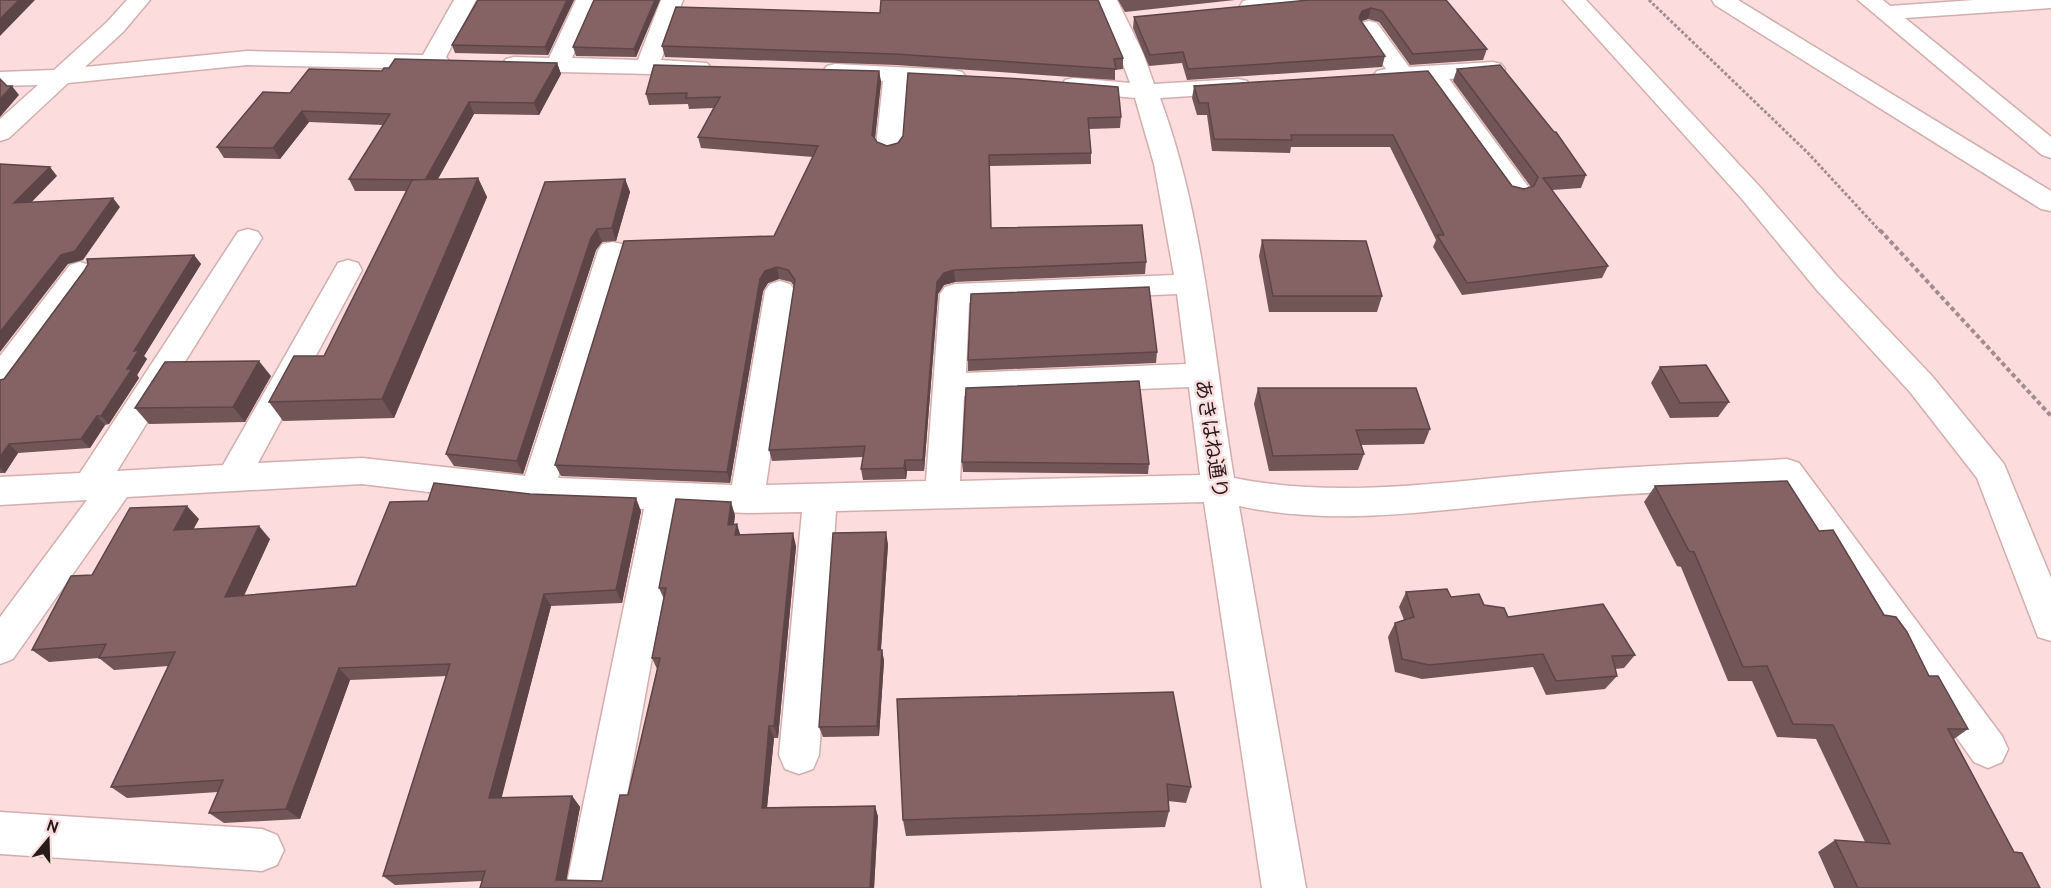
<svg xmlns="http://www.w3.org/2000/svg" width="2051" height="888" viewBox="0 0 2051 888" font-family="Cabin,'Noto Sans JP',sans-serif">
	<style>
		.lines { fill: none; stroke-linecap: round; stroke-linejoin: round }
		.minor-casing { stroke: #d3aeaf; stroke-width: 3 }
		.path-far1 { stroke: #a48c8c; stroke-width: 3; stroke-dasharray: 3 2; stroke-linecap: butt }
		.path { stroke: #a48c8c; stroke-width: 4; stroke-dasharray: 4.5 3; stroke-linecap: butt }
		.minor { fill: #fff; fill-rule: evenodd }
		.wall { fill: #725557 }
		.shaded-wall { fill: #5d4547 }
		.building { fill: #856365; stroke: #5d4547; stroke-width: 1.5 }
		.labels { text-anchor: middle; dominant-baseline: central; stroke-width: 5; stroke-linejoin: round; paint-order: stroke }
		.street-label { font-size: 20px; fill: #271a1a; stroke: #fcdcdd }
	</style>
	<rect width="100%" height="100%" fill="#fcdcdd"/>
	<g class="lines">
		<defs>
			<g id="minor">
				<polygon points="127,0 150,0 123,32 85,67 247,51 423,55 454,0 476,0 446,57 450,62 446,67 431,69 247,65 68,83 9,138 0,141 0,119 38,85 0,86 0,72 54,70 107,22"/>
				<polygon points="576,0 598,0 572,58 638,60 661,0 683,0 661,60 707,63 711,68 707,73 699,75 514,71 506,69 502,64 506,59 514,57 549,58"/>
				<path d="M1095,0H1117L1143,53L1154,84L1238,79L1247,81L1250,86L1247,91L1238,93L1160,98C1205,219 1213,352 1234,478C1329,497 1420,485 1515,476C1605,467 1696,464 1787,459L1799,463L2002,736L2008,749L2002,762L1988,768L1974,762L1778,486C1691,491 1602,494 1515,503C1422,512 1331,526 1239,506L1306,888H1262L1204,502L836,511L819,755L813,769L799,774L785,769L779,755L802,512L747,513L679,510L610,888H566L644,509L537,505L362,484L127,497L13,659L0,664V617L87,500L0,505V477L80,473L238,232L248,229L258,232L262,238L117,471L223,465L334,270L338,263L348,260L358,263L362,270L258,463L362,458L525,476L598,251L602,244L612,242L622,244L626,251L558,478L732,485L765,291L770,284L780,281L790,284L795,291L766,485L926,481L940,294L945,287L955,284L1174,275L1154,164L1135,98L1074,92L1065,90L1062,85L1065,80L1074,78L1130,83L1119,53ZM1177,294L1186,364L966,373L969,303ZM1189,387L1200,475L960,481L964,396Z"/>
				<polygon points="1248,0 1332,0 1329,5 1321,7 1251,13 1243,11 1240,6 1243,1"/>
				<polygon points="1563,0 1586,0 1760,187 1836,275 1932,376 2004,464 2051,578 2051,641 2038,637 1977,478 1910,392 1816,289 1742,199"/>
				<polygon points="1712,0 1738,0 2051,191 2051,211 2041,209 1715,5"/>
				<polygon points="1858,0 1883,0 1890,6 1974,0 2051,0 2051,8 1905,18 2051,137 2051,158 2042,155"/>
				<polygon points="1369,21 1377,23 1409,67 1493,62 1501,64 1505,69 1501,74 1449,79 1527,185 1531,191 1527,197 1518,199 1509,197 1425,81 1385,83 1377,81 1373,76 1377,71 1386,69 1358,28 1361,23"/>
				<polygon points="835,64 954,70 962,72 966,77 962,82 954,84 907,82 902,147 898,152 889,155 880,152 876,147 883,81 827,76 823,71 827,66"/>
				<polygon points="80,262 90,265 94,272 90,279 11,387 0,390 0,356 70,265"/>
				<polygon points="0,812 262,829 277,835 284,850 277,865 262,871 0,854"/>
			</g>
		</defs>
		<use href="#minor" class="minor-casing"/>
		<polyline class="path-far1" points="1649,0 1808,153 1881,232"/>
		<polyline class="path" points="1880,230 2051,416"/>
		<use href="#minor" class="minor"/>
	</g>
	<g class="wall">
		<polygon points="478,0 574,0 548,55 455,53 452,45"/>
		<polygon points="594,0 660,0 636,57 576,56 573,47"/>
		<polygon points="1118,0 1235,0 1125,12"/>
		<polygon points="1446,0 1487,49 1483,60 1410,65 1379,22 1368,19 1361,21 1385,56 1382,67 1187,80 1182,63 1149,66 1133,28 1134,17"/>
		<polygon points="662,46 1123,58 1123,69 1115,70 1115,80 896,65 665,57"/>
		<polygon points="557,63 561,74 539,115 474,114 438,179 478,178 487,197 394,418 283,421 269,402 324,356 406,191 355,191 349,179 383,125 309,122 280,159 224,158 217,147 290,93 382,71 389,68"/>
		<polygon points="1457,69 1586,175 1581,188 1552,190 1608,266 1602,278 1462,295 1433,247 1436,240 1390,147 1291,147 1290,153 1212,151 1207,115 1197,115 1192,98 1194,86 1428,71 1512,186 1524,189 1531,187 1453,81"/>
		<polygon points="879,71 881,82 875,139 877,142 887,146 898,143 903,136 908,73 1121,117 1120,128 1089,129 1091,153 1091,164 989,166 991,228 1146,262 1145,274 955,282 944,285 938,294 924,471 907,471 906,479 863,480 861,469 863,457 772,461 769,450 794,286 791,282 779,279 768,283 763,291 730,483 561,476 555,465 774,236 813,157 701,148 698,137 713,108 689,109 688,104 649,105 646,94"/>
		<polygon points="625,179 630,192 616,241 602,242 596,250 523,474 454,466 446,454"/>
		<polygon points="1262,240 1382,296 1377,312 1269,312 1259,256"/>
		<polygon points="194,255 201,264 144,356 147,359 137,375 139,378 109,424 105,425 90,448 18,453 5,473 0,473 0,380 4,379"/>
		<polygon points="1157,352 1156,363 968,371 968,360"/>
		<polygon points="1660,367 1729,402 1718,417 1670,418 1651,383"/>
		<polygon points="271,376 245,422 149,424 135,408"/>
		<polygon points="1258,388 1430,429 1424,444 1361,445 1364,454 1358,470 1269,471 1254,404"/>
		<polygon points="962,462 1149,464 1148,474 963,472"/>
		<polygon points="1655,486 1819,531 1884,615 1968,729 1954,739 2014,852 2040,888 1834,888 1818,852 1835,840 1865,842 1816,739 1777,737 1752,681 1728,681 1681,567 1677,566 1644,502"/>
		<polygon points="641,511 622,603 551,606 501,798 572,796 580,807 566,880 602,881 628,795 657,669 652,658 664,599 659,588 735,515 734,524 740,535 796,546 778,738 774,738 767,807 875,806 878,817 874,888 482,881 395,885 383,876 447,676 350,680 300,819 224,823 209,813 218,792 127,798 111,787 169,666 114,670 99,658 49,662 32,650 92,575 199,519 193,529 270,539 244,596 356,586"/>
		<polygon points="888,544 881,650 882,650 884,661 879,736 823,737 819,727"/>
		<polygon points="1406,592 1451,597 1484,605 1508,617 1635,655 1624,668 1615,669 1617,676 1605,689 1546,695 1533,667 1422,679 1395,672 1388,637 1395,623 1404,620 1399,607"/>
		<polygon points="897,699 1191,787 1186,803 1168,801 1169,811 1165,827 906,836 903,820"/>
	</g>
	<g class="shaded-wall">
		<polygon points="19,0 35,0 0,36 0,19"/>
		<polygon points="567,0 574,0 548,55 545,47"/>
		<polygon points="655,0 660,0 636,57 634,49"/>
		<polygon points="1371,8 1368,19 1359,22 1359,18 1362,11"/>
		<polygon points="557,63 561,74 539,115 534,103"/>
		<polygon points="879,71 881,82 874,147 872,135"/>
		<polygon points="12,86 19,95 0,117 0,99"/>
		<polygon points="469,102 474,114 431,191 425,180"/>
		<polygon points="302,111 309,122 280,159 273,148"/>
		<polygon points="50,167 57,176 22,212 14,203"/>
		<polygon points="478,178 487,197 394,418 382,399"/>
		<polygon points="625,179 630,192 616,241 612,228"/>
		<polygon points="113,198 120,207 83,260 68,264 0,352 0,332 61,255"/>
		<polygon points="597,229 602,242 596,250 523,474 517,461 591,238"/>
		<polygon points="194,255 201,264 144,356 147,359 137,375 139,378 109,424 101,416 127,369 134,351"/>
		<polygon points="777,267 779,279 768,283 763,291 730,483 727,472 760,279 765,271"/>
		<polygon points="954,270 955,282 944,285 938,294 924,471 923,460 937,282 944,273"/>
		<polygon points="259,361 271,376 245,422 233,407"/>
		<polygon points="97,416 105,425 90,448 81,439"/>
		<polygon points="9,444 18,453 5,473 0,468 0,457"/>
		<polygon points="905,460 907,471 906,479 904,468"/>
		<polygon points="636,498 641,511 622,603 616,590"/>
		<polygon points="731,502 735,515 732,537 728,525"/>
		<polygon points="187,506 199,519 186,543 174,530"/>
		<polygon points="737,524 741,537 735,535"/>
		<polygon points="259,526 270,539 237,610 225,597"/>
		<polygon points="886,532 888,544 880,661 878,650"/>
		<polygon points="793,533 796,546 778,738 774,726"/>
		<polygon points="544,594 551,606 499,808 489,798"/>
		<polygon points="882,650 884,661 879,736 877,726"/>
		<polygon points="339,668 350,680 300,819 286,809"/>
		<polygon points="769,726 774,738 766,818 762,808"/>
		<polygon points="572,796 580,807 565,888 556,880"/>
		<polygon points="875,806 878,817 874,888 870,888"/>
	</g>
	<g class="building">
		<polygon points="0,0 19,0 0,19"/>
		<polygon points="478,0 567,0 545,47 452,45"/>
		<polygon points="594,0 655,0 634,49 573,47"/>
		<polygon points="881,0 1098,0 1123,58 1114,59 1116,69 895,54 662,46 676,7 880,13"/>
		<polygon points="1309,0 1446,0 1487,49 1413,54 1382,11 1371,8 1362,11 1359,18 1385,56 1188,69 1183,52 1150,55 1134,17"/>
		<polygon points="395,59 557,63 534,103 469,102 425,180 349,179 390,114 302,111 273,148 217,147 263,92 290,93 309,69 382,71 384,68 389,68"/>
		<polygon points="654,65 879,71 872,135 877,142 887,146 898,143 903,136 908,73 1022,79 1118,87 1121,117 1088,118 1091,153 989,155 991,228 1142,225 1146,262 954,270 944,273 937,282 923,460 905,460 904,468 861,469 865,446 769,450 795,280 788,270 777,267 765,271 760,279 727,472 555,465 624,241 774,236 818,146 698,137 720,97 686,98 687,93 646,94"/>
		<polygon points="1500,65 1554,132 1556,132 1586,175 1543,178 1608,266 1467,283 1437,235 1444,235 1393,135 1291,135 1292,140 1214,139 1208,103 1199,103 1194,86 1428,71 1512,186 1524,189 1534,186 1538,177 1457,69"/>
		<polygon points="0,79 7,86 12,86 0,99"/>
		<polygon points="0,164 50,167 14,203 113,198 75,251 61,255 0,332"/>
		<polygon points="478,178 382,399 269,402 294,356 324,356 412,180"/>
		<polygon points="625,179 612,228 597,229 591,238 517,461 446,454 545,182"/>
		<polygon points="1262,240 1366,241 1382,296 1273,296"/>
		<polygon points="194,255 134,351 139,350 127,369 132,369 101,416 97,416 81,439 9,444 0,457 0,380 4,379 84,271 88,264 87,259"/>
		<polygon points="1149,287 1157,352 968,360 971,294"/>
		<polygon points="259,361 233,407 135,408 165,362"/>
		<polygon points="1706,365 1729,402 1680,403 1660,367"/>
		<polygon points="1139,381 1149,464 962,462 966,388"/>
		<polygon points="1258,388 1416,388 1430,429 1356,430 1364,454 1273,456"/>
		<polygon points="1787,481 1819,531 1833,530 1884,615 1896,617 1907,632 1929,676 1938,676 1968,729 1948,729 2014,852 2022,853 2040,888 1858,888 1835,840 1890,844 1833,725 1793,724 1767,666 1743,667 1694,552 1689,551 1655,486"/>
		<polygon points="434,483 530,494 636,498 616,590 544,594 489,798 572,796 556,880 602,881 620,795 628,795 660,658 652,658 666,588 659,588 676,499 731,502 728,525 737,524 735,535 793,533 774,726 769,726 762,808 875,806 870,888 480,888 485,871 383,876 450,664 339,668 286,809 209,813 223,780 111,787 175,652 99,658 106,644 32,650 71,576 92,575 130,508 187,506 174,530 259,526 225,597 356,586 390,502 428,501"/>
		<polygon points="886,532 878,650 882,650 877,726 819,727 833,533"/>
		<polygon points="1447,589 1451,597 1479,594 1484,605 1504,608 1508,617 1603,604 1635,655 1612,656 1617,676 1556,681 1543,654 1429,665 1402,659 1395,623 1414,617 1406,592"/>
		<polygon points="1173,692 1191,787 1167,784 1169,811 903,820 897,699"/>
	</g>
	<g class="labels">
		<g class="street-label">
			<text transform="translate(1212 439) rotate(81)">あきはね通り</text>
		</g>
	</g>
	<g transform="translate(48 840) rotate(19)" stroke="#fcdcdd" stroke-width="4.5" paint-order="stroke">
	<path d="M0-4.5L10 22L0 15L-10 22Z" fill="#271a1a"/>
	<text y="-9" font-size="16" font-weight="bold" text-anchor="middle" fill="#271a1a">N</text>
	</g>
</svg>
